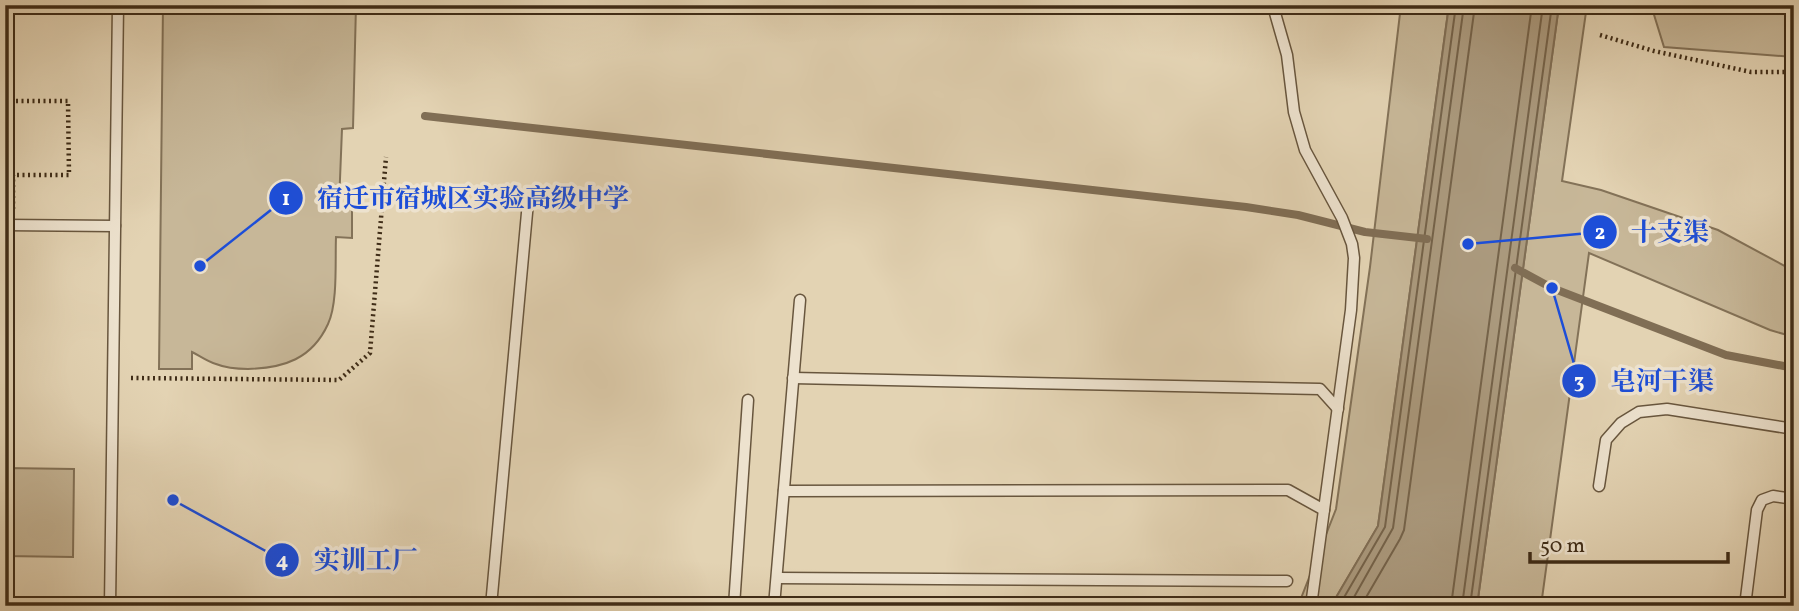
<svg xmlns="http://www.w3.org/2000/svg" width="1799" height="611" viewBox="0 0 1799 611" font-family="Vollkorn,'Noto Serif SC',serif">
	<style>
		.green { fill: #c7b798; stroke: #837258; stroke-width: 2 }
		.water { fill: #ab9a7e; stroke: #806e55; stroke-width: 2 }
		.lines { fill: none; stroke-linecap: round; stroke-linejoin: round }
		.shore { stroke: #75634a; stroke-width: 2 }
		.stream { stroke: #806e55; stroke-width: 8 }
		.lane-casing { stroke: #68563e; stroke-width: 13 }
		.path { stroke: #3f2c17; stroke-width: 4.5; stroke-dasharray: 2 3.5; stroke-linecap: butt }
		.lane { stroke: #ede2ce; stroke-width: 10 }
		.leader { fill: none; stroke: #1d4ed8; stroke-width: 2.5 }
		.callout-dot { fill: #1d4ed8; stroke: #ede2ce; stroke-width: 2.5 }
		.mark-label { font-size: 21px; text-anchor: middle; font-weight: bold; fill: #fff }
		.callout-label { font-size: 26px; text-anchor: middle; font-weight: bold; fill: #1d4ed8; stroke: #ede2ce; stroke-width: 7; stroke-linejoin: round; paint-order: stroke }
	</style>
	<rect width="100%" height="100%" fill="#e3d3b3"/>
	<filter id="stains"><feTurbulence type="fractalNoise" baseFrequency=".00286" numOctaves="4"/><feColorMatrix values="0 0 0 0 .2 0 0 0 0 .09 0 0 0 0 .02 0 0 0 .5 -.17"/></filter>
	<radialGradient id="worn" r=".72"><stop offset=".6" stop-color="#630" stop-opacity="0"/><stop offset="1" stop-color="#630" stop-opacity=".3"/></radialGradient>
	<g class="green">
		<path d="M163,5H356L353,128L342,129L339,204L352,205V238L336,237C335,261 338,303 328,324C312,359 284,368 248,369C238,369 226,368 216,364C208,362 200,356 192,352V369H159Z"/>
		<polygon points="1401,5 1449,5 1378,526 1331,606 1298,606 1336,509 1370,267"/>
		<polygon points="1559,5 1587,5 1562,181 1601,190 1718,230 1794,271 1794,337 1770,330 1589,253 1541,606 1477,606"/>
		<polygon points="1651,5 1794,5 1794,57 1664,47"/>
		<polygon points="5,468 74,469 73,557 5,556"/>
	</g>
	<polygon class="water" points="1449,5 1559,5 1477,606 1331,606 1378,526"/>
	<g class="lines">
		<g class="shore">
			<polyline points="1339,606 1385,527 1456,5"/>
			<polyline points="1349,606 1393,528 1464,5"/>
			<polyline points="1361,606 1400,539 1404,530 1475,5"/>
			<polyline points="1451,606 1532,5"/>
			<polyline points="1462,606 1543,5"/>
			<polyline points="1470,606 1552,5"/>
		</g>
		<g class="stream">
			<polyline points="425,116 1246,207 1298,215 1365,232 1427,239"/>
			<polyline points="1515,268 1552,288 1726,355 1794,368"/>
		</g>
		<defs>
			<g id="lane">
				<polyline points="1270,5 1273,6 1287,55 1294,112 1305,150 1342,218 1352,244 1354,258 1351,310 1311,606"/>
				<polyline points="5,225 115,226"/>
				<polyline points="793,378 1320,389 1338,409"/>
				<polyline points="1599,486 1606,440 1621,423 1639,412 1667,409 1794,429"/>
				<polyline points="784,491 1288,490 1324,510"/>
				<polyline points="777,578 1287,581"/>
				<polyline points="110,606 118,5"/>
				<polyline points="491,606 528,202"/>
				<polyline points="734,606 748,400"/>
				<polyline points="774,606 800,300"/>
				<polyline points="1745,606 1757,510 1762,500 1773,496 1794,499"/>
			</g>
		</defs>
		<use href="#lane" class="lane-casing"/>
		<g class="path">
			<polyline points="1600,35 1654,51 1751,72 1794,72"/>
			<polyline points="5,101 68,101 69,175 5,175"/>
			<polyline points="13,209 13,175"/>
			<polyline points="131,378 339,380 370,353 386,157"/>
		</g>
		<use href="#lane" class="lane"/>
	</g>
	<path class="leader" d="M200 266L286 198M1468 244L1600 232M1552 288L1579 381M173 500L282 560"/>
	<g class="callout-dot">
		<circle cx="200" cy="266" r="7"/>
		<circle cx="1468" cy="244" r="7"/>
		<circle cx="1552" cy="288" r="7"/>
		<circle cx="173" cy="500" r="7"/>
		<circle cx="286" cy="198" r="18"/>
		<circle cx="1600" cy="232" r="18"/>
		<circle cx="1579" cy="381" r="18"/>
		<circle cx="282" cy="560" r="18"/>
	</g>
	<g class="mark-label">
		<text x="286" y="205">1</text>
		<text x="1600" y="239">2</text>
		<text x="1579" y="388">3</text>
		<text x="282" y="567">4</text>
	</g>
	<g class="callout-label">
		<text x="473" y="207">宿迁市宿城区实验高级中学</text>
		<text x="1670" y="241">十支渠</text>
		<text x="1662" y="390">皂河干渠</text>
		<text x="366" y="569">实训工厂</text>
	</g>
	<rect width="1799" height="611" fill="none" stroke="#e3d3b3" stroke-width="28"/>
	<rect x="7" y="7" width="1785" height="597" fill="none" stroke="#3f2c17" stroke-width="3.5"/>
	<rect x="14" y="14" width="1771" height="583" fill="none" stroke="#3f2c17" stroke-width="2"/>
	<path d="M1530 552v10h198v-10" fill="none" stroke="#3f2c17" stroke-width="3.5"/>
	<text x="1540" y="552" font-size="21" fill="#3f2c17" stroke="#ede2ce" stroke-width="5" paint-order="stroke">50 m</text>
	<rect width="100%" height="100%" filter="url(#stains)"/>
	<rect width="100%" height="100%" fill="url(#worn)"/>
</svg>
